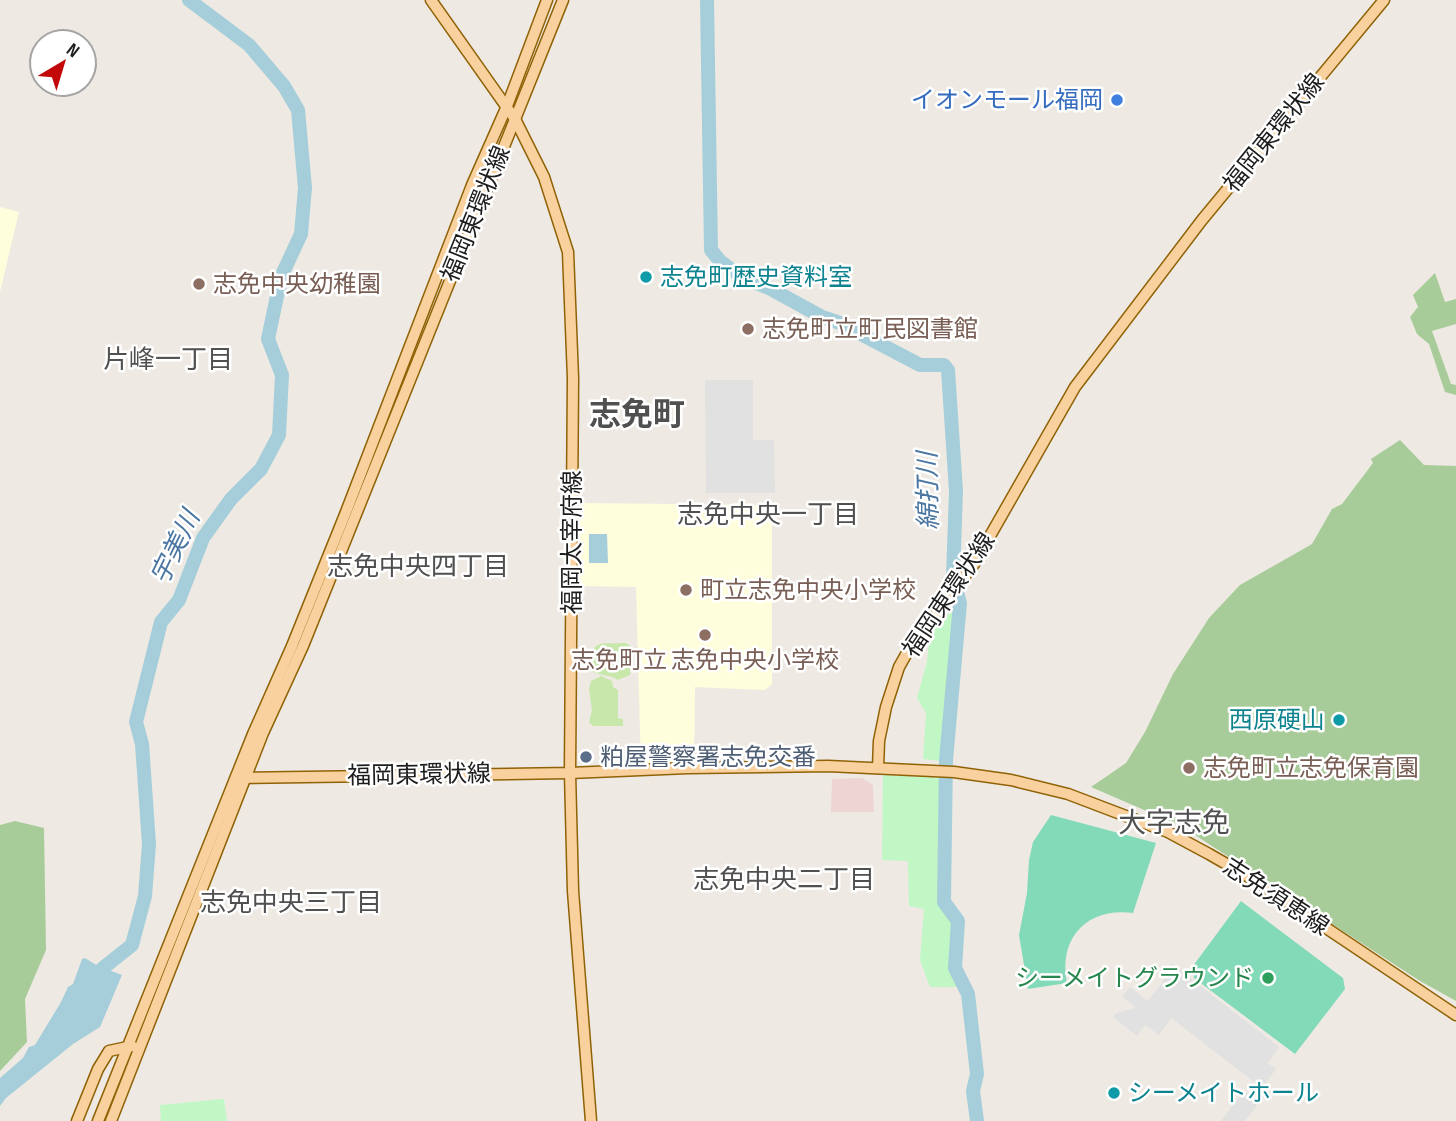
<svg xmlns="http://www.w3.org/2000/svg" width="1456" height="1121" viewBox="0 0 1456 1121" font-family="'Sofia Sans Condensed','Noto Sans JP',sans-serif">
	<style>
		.commercial { fill: #eed4d3 }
		.education { fill: #fefedc }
		.grass { fill: #c8e7aa }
		.forest { fill: #a8cc99 }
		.park { fill: #c1f7c5 }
		.pitch { fill: #83dab9 }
		.parking { fill: #e1e1e1 }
		.water { fill: #a5ceda }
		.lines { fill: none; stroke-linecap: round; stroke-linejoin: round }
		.river { stroke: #a5ceda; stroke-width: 14 }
		.primary-casing { stroke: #906206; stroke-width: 13 }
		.primary { stroke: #f8d19e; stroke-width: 10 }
		.shop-dot { fill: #3f7fe0; stroke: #fff; stroke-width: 2.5 }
		.culture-dot { fill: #0f9aa8; stroke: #fff; stroke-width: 2.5 }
		.education-dot { fill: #8d6e63; stroke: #fff; stroke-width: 2.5 }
		.service-dot { fill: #5c6f8a; stroke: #fff; stroke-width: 2.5 }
		.leisure-dot { fill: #2e9e5b; stroke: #fff; stroke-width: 2.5 }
		.labels { text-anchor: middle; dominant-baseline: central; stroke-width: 5; stroke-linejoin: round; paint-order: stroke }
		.shop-label { font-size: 24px; fill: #366cbe; stroke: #fff; text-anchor: end }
		.street-label { font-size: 24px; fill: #1d1d1d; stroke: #fff }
		.culture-label { font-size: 24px; fill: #0d838f; stroke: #fff; text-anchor: start }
		.education-label { font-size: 24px; fill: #785e54; stroke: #fff; text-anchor: start }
		.service-label { font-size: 24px; fill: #4e5e75; stroke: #fff; text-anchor: start }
		.leisure-label { font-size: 24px; fill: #27864d; stroke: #fff; text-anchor: end }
		.neighbourhood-label { font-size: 26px; fill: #505050; stroke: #fff }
		.water-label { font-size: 26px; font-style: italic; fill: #4a76a1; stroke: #fff }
		.quarter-label { font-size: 28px; fill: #505050; stroke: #fff }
		.district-label { font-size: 32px; font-weight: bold; fill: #505050; stroke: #fff }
	</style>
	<rect width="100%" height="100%" fill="#eeeae3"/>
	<polygon class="commercial" points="862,778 873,785 874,812 831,812 832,779"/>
	<g class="education">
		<polygon points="0,207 19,212 0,292"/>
		<polygon points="582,503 767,505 772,511 772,684 765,690 695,687 694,762 641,767 636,587 578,586 575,508"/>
	</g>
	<g class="grass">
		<path d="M626,643L632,647L630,675L618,680C609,674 600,676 591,671C591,638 597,644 626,643Z"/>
		<polygon points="601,676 612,681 613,687 618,690 618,718 623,719 623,726 593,726 589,722 592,710 589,689 591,681"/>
	</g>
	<g class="forest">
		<polygon points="1435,273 1445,302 1456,299 1456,324 1432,331 1451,384 1456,385 1456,395 1445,392 1429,344 1417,334 1410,317 1418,307 1413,295"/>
		<polygon points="1400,440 1424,465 1456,466 1456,1001 1420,981 1181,826 1091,787 1126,763 1145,732 1173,674 1209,618 1240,585 1312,544 1332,509 1342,504 1373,463 1371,459"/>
		<polygon points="15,821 44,828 46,950 25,999 27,1042 0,1071 0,825"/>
	</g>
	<g class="park">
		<polygon points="958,605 949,762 923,759 926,713 917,698 927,662 930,631"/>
		<polygon points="883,775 950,778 941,904 957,922 954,973 964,987 930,987 920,960 924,909 909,906 908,861 882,860"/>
		<polygon points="224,1099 227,1121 161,1121 160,1105"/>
	</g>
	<g class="pitch">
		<path d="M1051,815L1156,843L1133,913C1087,907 1058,938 1067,983L1028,989L1019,935L1027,893L1029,860L1033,842Z"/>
		<polygon points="1241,901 1343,978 1345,989 1295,1054 1194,978 1193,966"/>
	</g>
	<g class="parking">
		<polygon points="705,380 753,380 753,440 774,440 775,493 706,493"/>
		<polygon points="1171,963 1279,1047 1268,1063 1276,1069 1262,1088 1171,1018 1159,1035 1145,1025 1137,1036 1113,1017 1116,1013 1136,1008 1122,996 1130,987 1148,1001 1162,983"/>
		<polygon points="1244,1091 1259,1103 1245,1121 1221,1121"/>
	</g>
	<g class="water">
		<polygon points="589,534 607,534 608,563 589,563"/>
		<polygon points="85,958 98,966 122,975 100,1027 73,1044 6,1098 0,1106 0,1078 23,1058 29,1047 35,1045 61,1002 68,987 73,984 82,959"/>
	</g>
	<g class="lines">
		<g class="river">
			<polyline points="707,0 711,250 720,261 740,276 771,289 822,317 840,323 920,365 944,365 948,370 956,491 953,577 960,603 946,760 944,902 958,921 955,968 968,994 977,1074 973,1091 977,1121"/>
			<polyline points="95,980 103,968 132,945 145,896 149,844 142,744 136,722 161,622 179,600 203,538 231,499 261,469 279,435 282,375 268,339 281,277 301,234 305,188 298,110 284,86 249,45 189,0"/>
		</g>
		<defs>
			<g id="primary">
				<polyline points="431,0 515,119 544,177 568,252 573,378 570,773 573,891 591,1121"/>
				<polyline points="878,768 879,741 886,707 899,667 908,651 974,564 1075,387 1202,220 1384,0"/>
				<polyline points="236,778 570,773 688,768 828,766 954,772 1011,780 1068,794 1168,832 1209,854 1256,881 1456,1015"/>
				<polyline points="77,1121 98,1069 109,1051 132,1046"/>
				<polyline points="98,1121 253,734 292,646 346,512 472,185 507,106 547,0"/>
				<polyline points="111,1121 263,733 303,646 563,0"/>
			</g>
		</defs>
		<use href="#primary" class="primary-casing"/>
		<use href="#primary" class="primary"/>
	</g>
	<circle class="shop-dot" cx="1117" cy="100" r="7"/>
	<g class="culture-dot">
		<circle cx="646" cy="277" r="7"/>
		<circle cx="1339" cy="720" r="7"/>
		<circle cx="1114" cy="1093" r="7"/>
	</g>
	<g class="education-dot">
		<circle cx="199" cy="284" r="7"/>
		<circle cx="748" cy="329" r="7"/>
		<circle cx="686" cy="590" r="7"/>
		<circle cx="705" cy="635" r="7"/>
		<circle cx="1189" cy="768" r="7"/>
	</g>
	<circle class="service-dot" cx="586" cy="757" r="7"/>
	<circle class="leisure-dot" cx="1268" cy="978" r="7"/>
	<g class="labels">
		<g class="shop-label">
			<text x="1103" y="100">イオンモール福岡</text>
		</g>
		<g class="street-label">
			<text transform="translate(1274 133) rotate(-51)">福岡東環状線</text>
			<text transform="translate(476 214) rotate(-68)">福岡東環状線</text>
			<text transform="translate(572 542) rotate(-90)">福岡太宰府線</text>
			<text transform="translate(949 595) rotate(-56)">福岡東環状線</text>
			<text transform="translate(419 775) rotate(-1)">福岡東環状線</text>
			<text transform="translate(1276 897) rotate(33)">志免須恵線</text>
		</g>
		<g class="culture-label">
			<text x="660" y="277">志免町歴史資料室</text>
			<text x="1325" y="720" text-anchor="end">西原硬山</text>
			<text x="1128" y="1093">シーメイトホール</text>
		</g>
		<g class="education-label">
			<text x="213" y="284">志免中央幼稚園</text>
			<text x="762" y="329">志免町立町民図書館</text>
			<text x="700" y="590">町立志免中央小学校</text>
			<text x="705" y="660" text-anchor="middle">志免町立 志免中央小学校</text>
			<text x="1203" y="768">志免町立志免保育園</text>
		</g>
		<g class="service-label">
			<text x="600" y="757">粕屋警察署志免交番</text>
		</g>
		<g class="leisure-label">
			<text x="1254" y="978">シーメイトグラウンド</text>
		</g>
		<g class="neighbourhood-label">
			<text x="168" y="360">片峰一丁目</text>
			<text x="768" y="515">志免中央一丁目</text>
			<text x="418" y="567">志免中央四丁目</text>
			<text x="784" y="880">志免中央二丁目</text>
			<text x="291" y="903">志免中央三丁目</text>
		</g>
		<g class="water-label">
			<text transform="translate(929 491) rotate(-91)">綿打川</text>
			<text transform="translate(176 548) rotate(-64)">宇美川</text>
		</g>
		<g class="quarter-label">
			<text x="1174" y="823">大字志免</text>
		</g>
		<g class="district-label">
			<text x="637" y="415">志免町</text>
		</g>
	</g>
	<g transform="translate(63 63) rotate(38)"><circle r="33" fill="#ffffff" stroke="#a5a5a5" stroke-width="2"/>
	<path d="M0-5L12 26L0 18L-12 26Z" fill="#c20808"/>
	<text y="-10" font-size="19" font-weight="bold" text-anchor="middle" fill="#1d1d1d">N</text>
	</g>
</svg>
